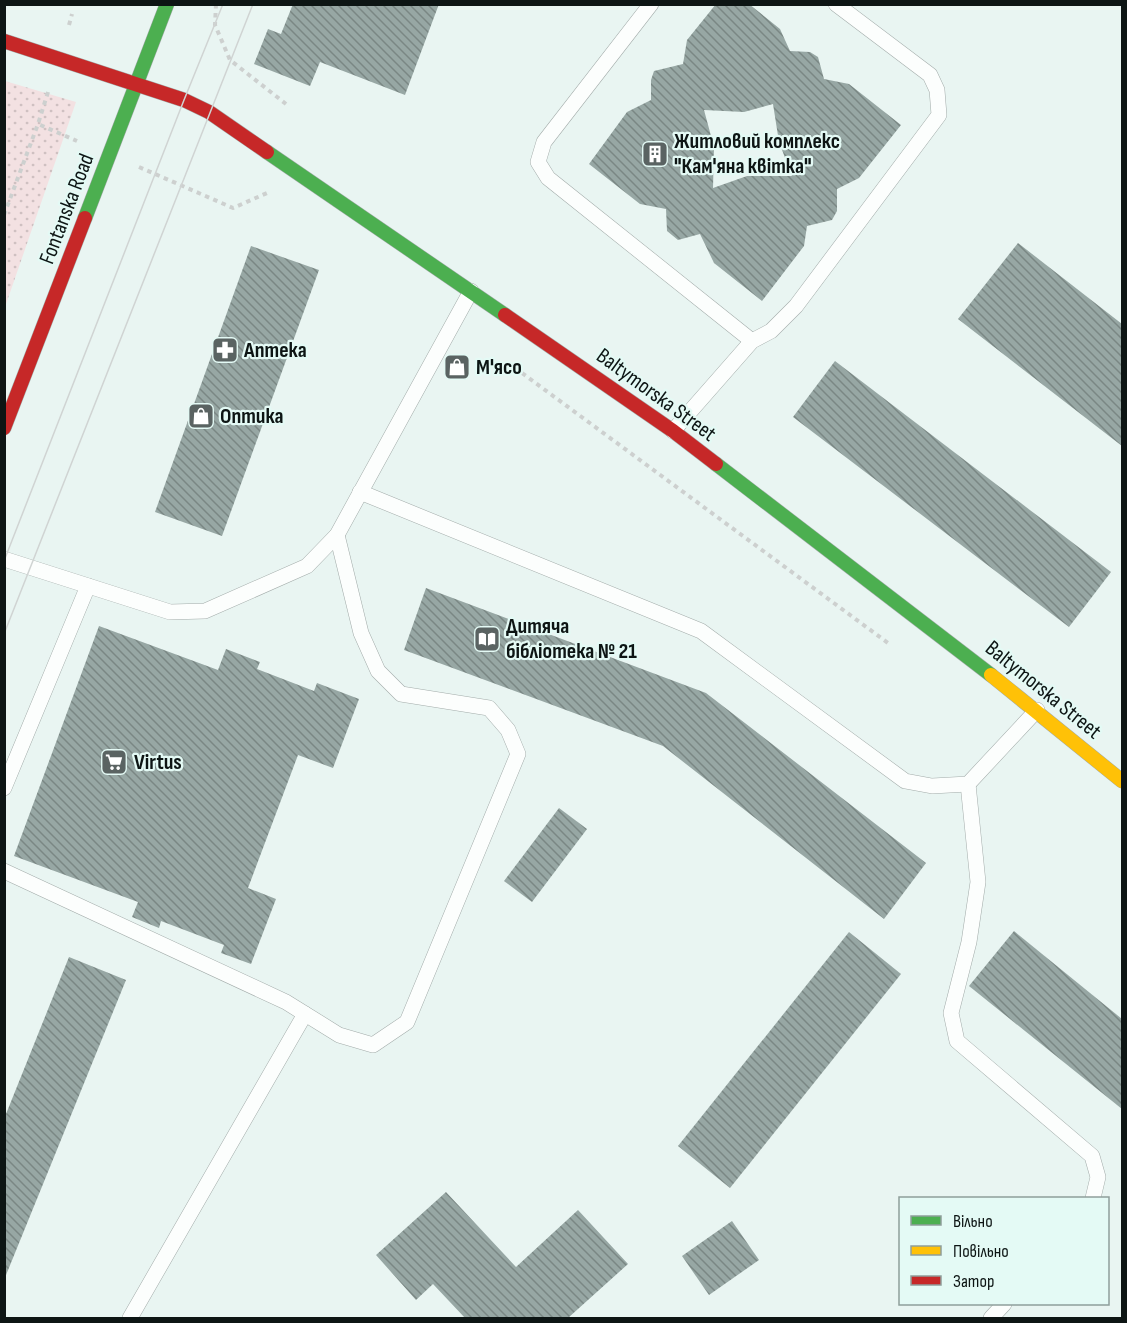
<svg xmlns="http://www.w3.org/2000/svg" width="1127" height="1323" viewBox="0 0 1127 1323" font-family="'Sofia Sans Condensed',sans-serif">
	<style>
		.park { fill: url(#park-dots) }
		.building { fill: url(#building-back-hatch); fill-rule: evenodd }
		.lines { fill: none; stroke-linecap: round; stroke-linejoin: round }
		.lane-casing { stroke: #a3acaa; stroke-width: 16 }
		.fast-casing { stroke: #a3acaa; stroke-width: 15 }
		.slow-casing { stroke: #a3acaa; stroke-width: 15 }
		.jam-casing { stroke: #a3acaa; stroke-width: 15 }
		.path { stroke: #cdd0cf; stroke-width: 4; stroke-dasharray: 4.5 4.5; stroke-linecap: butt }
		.lane { stroke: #fcfefd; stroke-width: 15 }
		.fast { stroke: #4caf50; stroke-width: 14 }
		.slow { stroke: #ffc107; stroke-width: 14 }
		.jam { stroke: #c62828; stroke-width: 14 }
		.tram { stroke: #d0d4d3; stroke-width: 1.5 }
		.labels { text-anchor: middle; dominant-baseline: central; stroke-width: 4.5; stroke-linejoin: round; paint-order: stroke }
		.poi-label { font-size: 22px; font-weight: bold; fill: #0d1514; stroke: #e4faf5; text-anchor: start }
		.street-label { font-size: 22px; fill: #0d1514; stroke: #e4faf5 }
	</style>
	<defs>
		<pattern id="park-dots" width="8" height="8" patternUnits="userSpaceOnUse" patternTransform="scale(1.5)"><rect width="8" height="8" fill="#f3e1e2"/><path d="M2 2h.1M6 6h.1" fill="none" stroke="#cfc0c1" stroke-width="1.8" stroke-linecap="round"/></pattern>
		<pattern id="building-back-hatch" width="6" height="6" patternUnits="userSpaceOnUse" patternTransform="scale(1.5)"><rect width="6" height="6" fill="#97a7a4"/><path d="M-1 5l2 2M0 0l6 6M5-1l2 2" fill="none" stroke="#7a8784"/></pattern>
	</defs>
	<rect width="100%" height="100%" fill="#e9f5f2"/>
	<polygon class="park" points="5,81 76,102 5,307 4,81"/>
	<g class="building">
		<polygon points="293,4 439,4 405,95 320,62 310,86 254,64 268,29 281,34"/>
		<path d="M716,4H749L780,29L790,51L810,52L818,57L824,79L849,84L901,125L859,178L837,189V211L832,220L807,226L804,246L762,301L714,263L700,234L678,240L667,231L666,209L640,204L589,164L627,112L651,100V80L654,71L683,64L687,40ZM773,104L779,142L792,176H747L713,188L714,147L704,110L744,112Z"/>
		<polygon points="1018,243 1122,324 1122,446 958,319"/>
		<polygon points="251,246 319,270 222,536 155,512"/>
		<polygon points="835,361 1111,572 1069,627 793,417"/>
		<polygon points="426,588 706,693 926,863 884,919 663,746 404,650"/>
		<polygon points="99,626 218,670 226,649 260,662 257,669 314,691 317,683 359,699 333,768 298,755 248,888 276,899 251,964 221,953 224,945 161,921 159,928 132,917 138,902 14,856"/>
		<polygon points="559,808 587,829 532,902 504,881"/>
		<polygon points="1014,931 1122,1019 1122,1109 969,986"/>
		<polygon points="849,932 901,974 730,1188 678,1146"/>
		<polygon points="69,957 126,980 4,1280 4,1119"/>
		<polygon points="446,1192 516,1267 578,1210 628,1264 568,1318 465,1318 433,1284 416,1300 376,1255"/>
		<polygon points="732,1221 759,1260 709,1295 682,1256"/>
	</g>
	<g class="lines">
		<defs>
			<g id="lane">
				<polyline points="651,4 544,142 538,162 548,178 752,341"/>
				<polyline points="673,431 752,341 771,331 796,306 939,115 937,90 930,75 836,4"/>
				<polyline points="360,492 701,631 905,781 932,786 968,784 1037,710"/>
				<polyline points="4,559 170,612 205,611 307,566 337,535 471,291"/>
				<polyline points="968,784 978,882 969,942 951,1013 957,1041 1092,1156 1098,1177 1093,1198"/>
				<polyline points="4,788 88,586"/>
				<polyline points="4,871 286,1002 339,1035 373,1045 407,1022 518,754 508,730 489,708 401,694 378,671 361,633 337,535"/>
				<polyline points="130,1318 305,1014"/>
				<polyline points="991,1318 1004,1304"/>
			</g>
			<g id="fast">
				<polyline points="267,152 505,315"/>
				<polyline points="85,218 167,4"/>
				<polyline points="716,464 991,675"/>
			</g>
			<polyline id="slow" points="991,675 1122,781"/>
			<g id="jam">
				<polyline points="4,41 184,100 209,112 267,152"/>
				<polyline points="505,315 673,431 716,464"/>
				<polyline points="4,428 85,218"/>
			</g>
		</defs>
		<use href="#lane" class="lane-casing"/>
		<use href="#fast" class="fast-casing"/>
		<use href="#slow" class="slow-casing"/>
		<use href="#jam" class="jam-casing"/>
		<g class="path">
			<polyline points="216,4 215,25 230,60 286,104"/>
			<polyline points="69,25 72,14"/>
			<polyline points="48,92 38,124 77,141"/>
			<polyline points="139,167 233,208 267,193"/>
			<polyline points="4,215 38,124"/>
			<polyline points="522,373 888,643"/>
		</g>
		<use href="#lane" class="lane"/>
		<use href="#fast" class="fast"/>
		<use href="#slow" class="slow"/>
		<use href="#jam" class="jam"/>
		<g class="tram">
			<polyline points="4,561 184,100 223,4"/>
			<polyline points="4,634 253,4"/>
		</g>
	</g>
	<defs>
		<symbol id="building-square" viewBox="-11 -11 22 22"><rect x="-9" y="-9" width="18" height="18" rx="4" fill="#5a6362" stroke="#e4faf5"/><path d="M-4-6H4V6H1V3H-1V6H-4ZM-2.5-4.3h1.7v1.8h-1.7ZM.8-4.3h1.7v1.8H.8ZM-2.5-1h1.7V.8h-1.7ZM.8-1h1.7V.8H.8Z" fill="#fff"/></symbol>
		<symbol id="pharmacy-square" viewBox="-11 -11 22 22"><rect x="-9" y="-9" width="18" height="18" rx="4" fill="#5a6362" stroke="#e4faf5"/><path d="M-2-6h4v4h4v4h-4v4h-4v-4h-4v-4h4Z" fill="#fff"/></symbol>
		<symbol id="shop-square" viewBox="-11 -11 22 22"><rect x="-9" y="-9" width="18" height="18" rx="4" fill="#5a6362" stroke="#e4faf5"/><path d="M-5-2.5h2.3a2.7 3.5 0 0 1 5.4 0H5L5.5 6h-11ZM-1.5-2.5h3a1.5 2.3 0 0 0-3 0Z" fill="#fff"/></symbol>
		<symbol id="library-square" viewBox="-11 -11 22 22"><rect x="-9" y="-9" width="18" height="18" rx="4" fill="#5a6362" stroke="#e4faf5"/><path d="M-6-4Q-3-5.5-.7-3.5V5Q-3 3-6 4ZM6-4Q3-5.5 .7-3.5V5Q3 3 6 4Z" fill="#fff"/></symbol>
		<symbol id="supermarket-square" viewBox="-11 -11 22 22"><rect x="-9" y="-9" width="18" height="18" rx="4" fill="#5a6362" stroke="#e4faf5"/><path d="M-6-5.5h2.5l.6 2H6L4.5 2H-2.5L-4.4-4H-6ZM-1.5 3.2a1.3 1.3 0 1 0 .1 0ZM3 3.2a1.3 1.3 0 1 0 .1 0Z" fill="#fff"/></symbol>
	</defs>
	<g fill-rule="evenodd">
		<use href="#building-square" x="640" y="139" width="30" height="30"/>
		<use href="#pharmacy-square" x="210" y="335" width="30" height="30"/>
		<use href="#shop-square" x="442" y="352" width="30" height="30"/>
		<use href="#shop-square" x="186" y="401" width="30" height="30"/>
		<use href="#library-square" x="472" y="624" width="30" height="30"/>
		<use href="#supermarket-square" x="99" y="747" width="30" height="30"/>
	</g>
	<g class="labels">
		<g class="poi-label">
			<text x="674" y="141">Житловий комплекс<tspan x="674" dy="25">"Кам'яна квітка"</tspan></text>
			<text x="244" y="350">Аптека</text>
			<text x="476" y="367">М'ясо</text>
			<text x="220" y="416">Оптика</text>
			<text x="506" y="626">Дитяча<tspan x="506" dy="25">бібліотека № 21</tspan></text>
			<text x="134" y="762">Virtus</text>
		</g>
		<g class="street-label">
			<text transform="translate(67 209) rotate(-69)">Fontanska Road</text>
			<text transform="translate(656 395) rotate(36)">Baltymorska Street</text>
			<text transform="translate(1043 690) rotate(39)">Baltymorska Street</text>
		</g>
	</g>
	<rect width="1127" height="1323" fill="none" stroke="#0d1514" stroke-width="12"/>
	<rect x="899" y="1197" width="210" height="108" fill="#e4faf5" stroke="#8e9e9b" stroke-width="1.5"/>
	<rect x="911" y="1216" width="30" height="9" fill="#4caf50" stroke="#8e9e9b" stroke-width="1.5"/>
	<text x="953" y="1227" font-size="18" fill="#0d1514">Вільно</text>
	<rect x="911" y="1246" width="30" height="9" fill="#ffc107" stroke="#8e9e9b" stroke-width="1.5"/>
	<text x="953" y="1257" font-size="18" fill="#0d1514">Повільно</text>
	<rect x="911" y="1276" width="30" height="9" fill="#c62828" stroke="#8e9e9b" stroke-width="1.5"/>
	<text x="953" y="1287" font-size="18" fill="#0d1514">Затор</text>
</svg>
